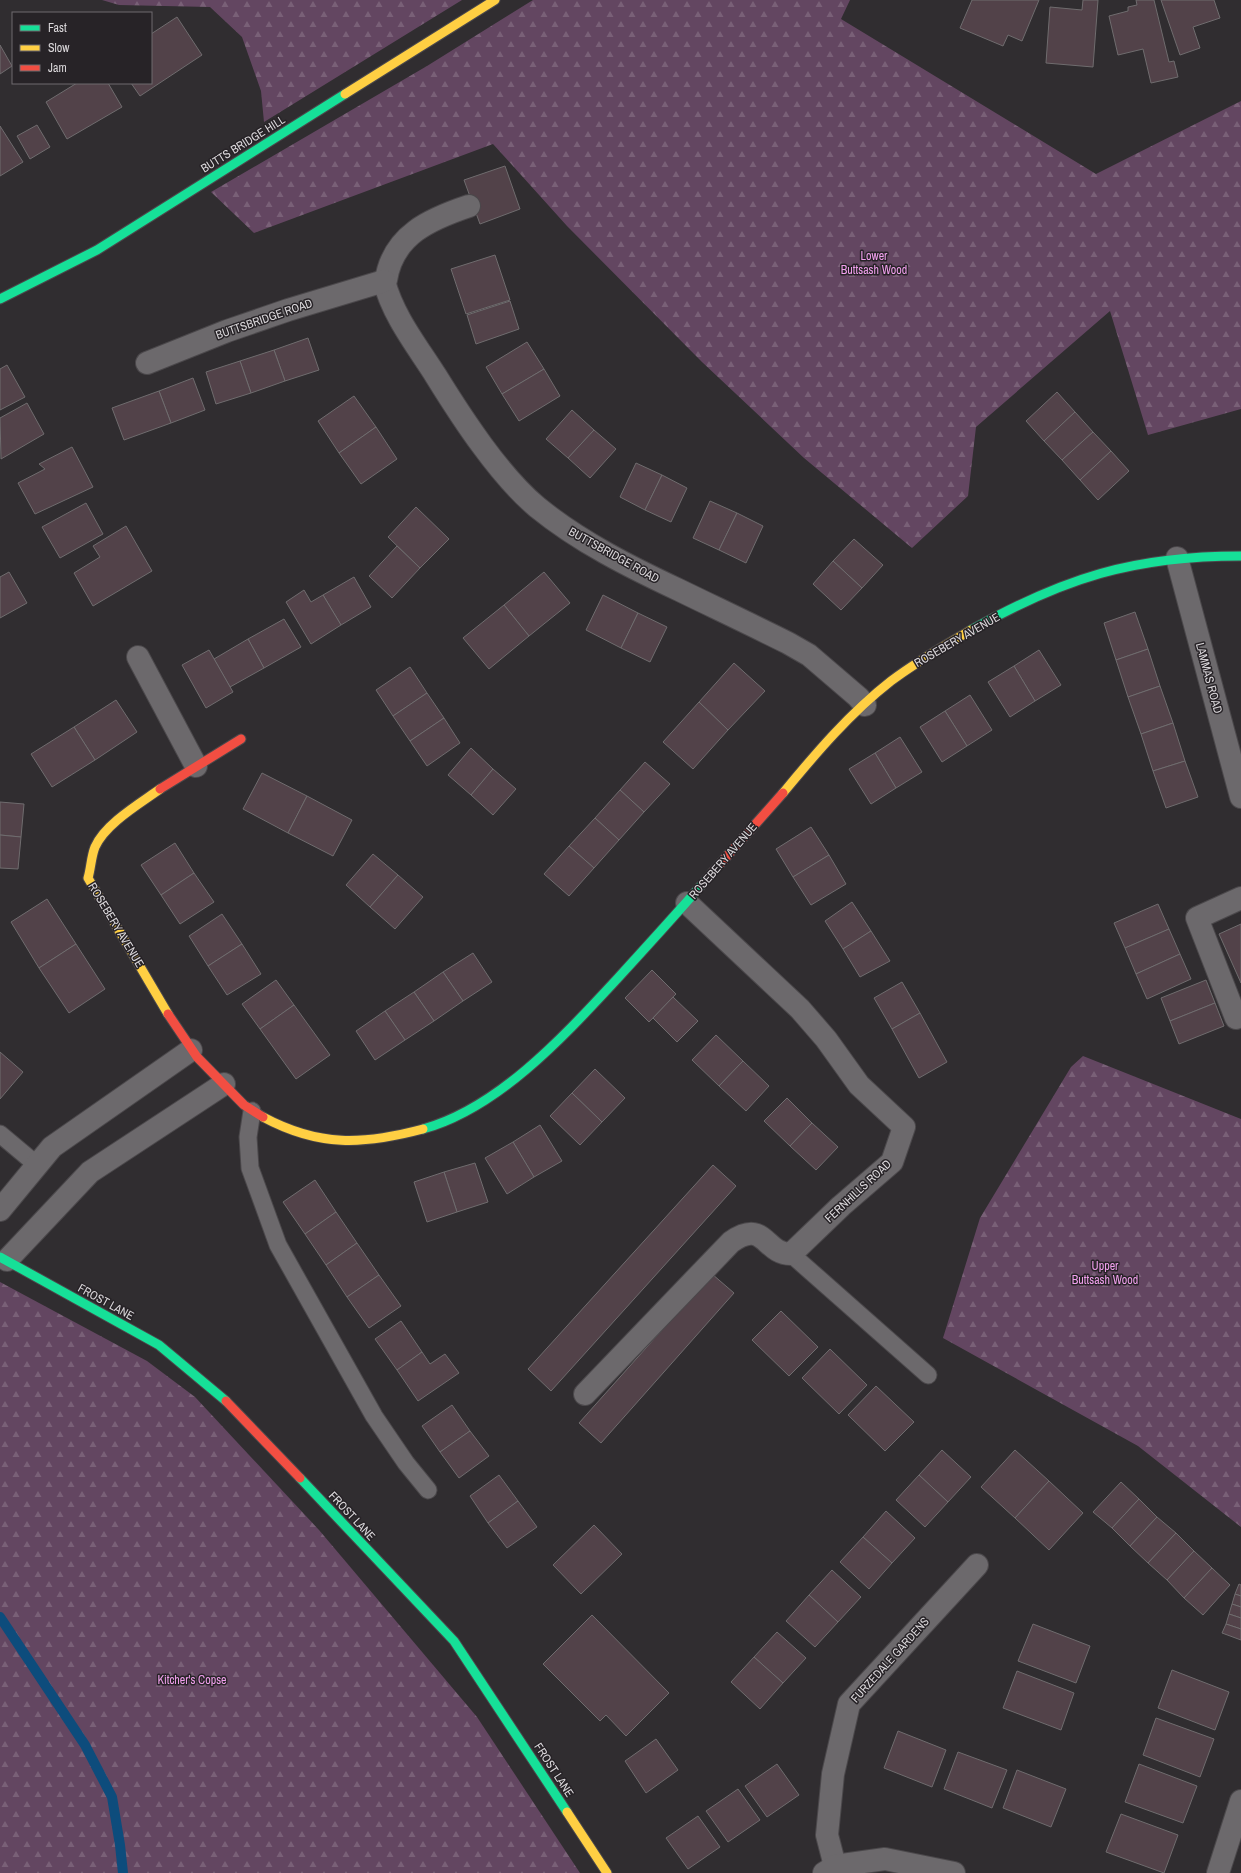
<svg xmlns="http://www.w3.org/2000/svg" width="1241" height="1873" viewBox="0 0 1241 1873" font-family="'Archivo Narrow',sans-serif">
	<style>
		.forest { fill: url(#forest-firs) }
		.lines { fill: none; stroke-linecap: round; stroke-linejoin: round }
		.stream { stroke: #0d4c7c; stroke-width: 10 }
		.building { fill: #524249; stroke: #6f6c6e }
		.lane-casing { stroke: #4b484b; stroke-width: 19 }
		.street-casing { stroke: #4b484b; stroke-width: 24 }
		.fast-casing { stroke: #4b484b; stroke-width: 11 }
		.slow-casing { stroke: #4b484b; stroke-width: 11 }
		.jam-casing { stroke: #4b484b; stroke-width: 11 }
		.lane { stroke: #6c696c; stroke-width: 17 }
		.street { stroke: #6c696c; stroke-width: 22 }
		.fast { stroke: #16e098; stroke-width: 9 }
		.slow { stroke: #ffcf43; stroke-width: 9 }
		.jam { stroke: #f24e42; stroke-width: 9 }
		.labels { text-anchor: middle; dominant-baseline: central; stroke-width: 3; stroke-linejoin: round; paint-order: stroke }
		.street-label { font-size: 12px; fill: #dbd8db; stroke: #272327 }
		.park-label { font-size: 12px; fill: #f1a0ed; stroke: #272327 }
	</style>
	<defs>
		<pattern id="forest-firs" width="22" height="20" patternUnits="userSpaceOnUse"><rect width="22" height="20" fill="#634661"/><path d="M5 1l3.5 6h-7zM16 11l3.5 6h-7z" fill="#796077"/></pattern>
	</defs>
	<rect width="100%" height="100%" fill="#302d30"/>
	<g class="forest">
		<polygon points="102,0 462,0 264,122 261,91 242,37 210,7 119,5"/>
		<polygon points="533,0 850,0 841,19 1096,174 1241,101 1241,409 1148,435 1110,311 976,427 968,496 912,548 804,458 702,362 567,226 493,144 254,233 211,192 427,66"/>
		<polygon points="1083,1056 1241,1119 1241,1527 1138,1446 943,1338 980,1218 1071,1067"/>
		<polygon points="0,1282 147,1361 195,1397 319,1530 477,1717 580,1873 0,1873"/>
	</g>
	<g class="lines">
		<polyline class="stream" points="0,1617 85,1745 112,1797 120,1845 123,1873"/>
	</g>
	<g class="building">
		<polygon points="972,0 1039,0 1022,41 1008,35 1003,46 960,28"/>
		<polygon points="1083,0 1098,0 1093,67 1046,63 1050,7 1082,10"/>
		<polygon points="1136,0 1154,0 1169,62 1174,61 1178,77 1151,83 1143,49 1118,55 1109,16 1128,11 1128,7 1137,5"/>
		<polygon points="1161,0 1214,0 1220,18 1193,27 1200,48 1180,55"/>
		<polygon points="177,17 202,55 140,96 131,83 151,83 151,34"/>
		<polygon points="0,45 12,66 0,74"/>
		<polygon points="77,83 108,83 122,107 67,139 46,102"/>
		<polygon points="37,125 50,147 30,159 17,136"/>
		<polygon points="0,126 23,162 0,176"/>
		<polygon points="505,166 520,209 480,224 464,180"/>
		<polygon points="495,255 510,300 466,314 451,269"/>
		<polygon points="510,301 519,329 476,344 467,315"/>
		<polygon points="308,338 319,370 285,381 274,350"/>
		<polygon points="527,342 544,369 502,394 486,367"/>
		<polygon points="274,350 285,381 251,393 240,361"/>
		<polygon points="240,361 251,393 216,404 206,372"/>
		<polygon points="7,365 25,397 0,410 0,369"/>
		<polygon points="544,369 560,396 519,421 502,394"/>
		<polygon points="193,378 205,410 171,423 159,391"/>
		<polygon points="159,391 171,423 124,440 112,408"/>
		<polygon points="1057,392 1075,412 1044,441 1026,421"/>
		<polygon points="354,396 376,427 339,453 318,421"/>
		<polygon points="27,403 44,434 1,459 0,418"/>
		<polygon points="572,410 594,430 568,458 546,439"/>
		<polygon points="1075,412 1093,432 1062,460 1044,441"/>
		<polygon points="376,427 397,459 361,484 339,453"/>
		<polygon points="594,430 616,449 590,478 568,458"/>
		<polygon points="1093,432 1111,451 1080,480 1062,460"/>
		<polygon points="72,447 93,487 35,514 18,483 45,469 39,464"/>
		<polygon points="1111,451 1129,471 1098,500 1080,480"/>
		<polygon points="636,463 662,475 645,510 620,497"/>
		<polygon points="662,475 687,488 671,522 645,510"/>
		<polygon points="710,501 737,513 719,550 693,538"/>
		<polygon points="86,503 103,534 60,558 42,527"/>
		<polygon points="416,507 449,539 420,568 388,537"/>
		<polygon points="737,513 763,526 746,563 719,550"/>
		<polygon points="126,526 152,571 93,606 74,573 100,557 93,546"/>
		<polygon points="854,539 883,565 862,588 833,561"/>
		<polygon points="397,546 420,568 392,598 369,576"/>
		<polygon points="833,561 862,588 841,610 813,584"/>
		<polygon points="9,572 27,603 0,618 0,577"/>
		<polygon points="544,572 570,603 529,636 504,605"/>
		<polygon points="354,577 371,607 341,625 323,595"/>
		<polygon points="304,590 311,602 323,595 341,625 311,644 286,602"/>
		<polygon points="603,595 638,613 621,648 586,630"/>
		<polygon points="504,605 529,636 489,669 463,638"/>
		<polygon points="1135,612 1148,649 1116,660 1104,623"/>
		<polygon points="638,613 667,627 650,662 621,648"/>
		<polygon points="284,619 301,647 264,668 248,639"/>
		<polygon points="248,639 264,668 230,687 214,659"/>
		<polygon points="1148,649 1160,686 1128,697 1116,660"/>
		<polygon points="209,650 233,692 206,708 182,665"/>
		<polygon points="1039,650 1061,685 1035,701 1014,666"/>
		<polygon points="734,663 765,691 728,730 699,702"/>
		<polygon points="1014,666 1035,701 1010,717 988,682"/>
		<polygon points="410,667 427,693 393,716 376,690"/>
		<polygon points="1160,686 1173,723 1141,734 1128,697"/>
		<polygon points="427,693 444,718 410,741 393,716"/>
		<polygon points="970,695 992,730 967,746 945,711"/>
		<polygon points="116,700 137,732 95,760 74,727"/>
		<polygon points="699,702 728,730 693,769 663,742"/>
		<polygon points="945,711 967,746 942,762 920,727"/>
		<polygon points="444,718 460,743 427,766 410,741"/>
		<polygon points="1173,723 1185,761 1153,771 1141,734"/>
		<polygon points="74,727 95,760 52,787 31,754"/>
		<polygon points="900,737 922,772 896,788 875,753"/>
		<polygon points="471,748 493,769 471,795 448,775"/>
		<polygon points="875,753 896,788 871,804 849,769"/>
		<polygon points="1185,761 1198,797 1166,808 1153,771"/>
		<polygon points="645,762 670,784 644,812 620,790"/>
		<polygon points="493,769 516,789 493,815 471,795"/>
		<polygon points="262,773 307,796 288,833 243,809"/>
		<polygon points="620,790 644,812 619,840 595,818"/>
		<polygon points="307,796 352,820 333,856 288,833"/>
		<polygon points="0,802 24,804 21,837 0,835"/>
		<polygon points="595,818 619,840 594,868 569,846"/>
		<polygon points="811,827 829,855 793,877 776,849"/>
		<polygon points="0,835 21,837 18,869 0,868"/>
		<polygon points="175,843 194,873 161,895 141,865"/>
		<polygon points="569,846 594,868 569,896 544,874"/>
		<polygon points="373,854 398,875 370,907 346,885"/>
		<polygon points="829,855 846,884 811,905 793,877"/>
		<polygon points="194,873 214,902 180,924 161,895"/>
		<polygon points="398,875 423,897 395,929 370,907"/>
		<polygon points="47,899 76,944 39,968 11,922"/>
		<polygon points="852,902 871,931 843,949 825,921"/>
		<polygon points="1158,904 1169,929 1125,948 1114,923"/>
		<polygon points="222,914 242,944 208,966 189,936"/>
		<polygon points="1241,924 1241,983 1219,934"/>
		<polygon points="1169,929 1180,954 1136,974 1125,948"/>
		<polygon points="871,931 890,961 860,977 843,949"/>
		<polygon points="76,944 105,989 69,1013 39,968"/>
		<polygon points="242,944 261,974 227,995 208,966"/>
		<polygon points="473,953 492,982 463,1001 443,972"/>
		<polygon points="1180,954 1191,979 1147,999 1136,974"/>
		<polygon points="652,970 676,994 649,1022 625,998"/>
		<polygon points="443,972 463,1001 434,1021 414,992"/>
		<polygon points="276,980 294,1005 260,1029 242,1004"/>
		<polygon points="1206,980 1215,1003 1170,1021 1161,998"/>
		<polygon points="902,982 920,1013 892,1029 874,998"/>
		<polygon points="414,992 434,1021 405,1040 385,1011"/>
		<polygon points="673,997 698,1021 677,1042 653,1018"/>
		<polygon points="1215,1003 1224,1026 1179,1044 1170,1021"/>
		<polygon points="294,1005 330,1055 296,1079 260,1029"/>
		<polygon points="385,1011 405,1040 375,1060 356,1031"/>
		<polygon points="920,1013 947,1062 919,1078 892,1029"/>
		<polygon points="716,1035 743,1061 719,1086 692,1060"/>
		<polygon points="0,1052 23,1072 0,1099"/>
		<polygon points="743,1061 769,1086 746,1111 719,1086"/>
		<polygon points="595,1069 625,1098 602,1122 572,1093"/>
		<polygon points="572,1093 602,1122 580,1145 550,1116"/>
		<polygon points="787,1098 812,1123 790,1146 764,1121"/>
		<polygon points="812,1123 838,1147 816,1170 790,1146"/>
		<polygon points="540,1125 562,1161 534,1177 513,1142"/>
		<polygon points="513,1142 534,1177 507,1194 485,1158"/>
		<polygon points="475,1163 488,1202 457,1212 444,1172"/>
		<polygon points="713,1165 736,1186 551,1391 528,1369"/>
		<polygon points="444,1172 457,1212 427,1222 414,1182"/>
		<polygon points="315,1180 336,1212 305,1234 283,1202"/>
		<polygon points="336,1212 357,1243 326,1265 305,1234"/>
		<polygon points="357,1243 379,1275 347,1297 326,1265"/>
		<polygon points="712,1274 734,1293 601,1443 579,1423"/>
		<polygon points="379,1275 401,1306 369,1328 347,1297"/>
		<polygon points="781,1311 818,1347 789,1376 752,1340"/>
		<polygon points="401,1321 422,1352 397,1370 375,1339"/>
		<polygon points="830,1349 867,1385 839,1414 802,1378"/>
		<polygon points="422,1352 430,1364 445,1354 459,1373 418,1401 397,1370"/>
		<polygon points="876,1386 914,1422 885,1451 848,1415"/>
		<polygon points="452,1405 470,1431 440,1452 422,1426"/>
		<polygon points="470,1431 489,1456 459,1478 440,1452"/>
		<polygon points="942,1450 971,1477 948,1502 919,1475"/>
		<polygon points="1015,1450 1049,1481 1015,1518 981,1487"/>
		<polygon points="499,1475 518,1501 488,1523 470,1496"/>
		<polygon points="919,1475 948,1502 925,1527 896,1500"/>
		<polygon points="1049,1481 1083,1513 1049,1550 1015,1518"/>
		<polygon points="1121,1482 1139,1499 1112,1528 1093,1512"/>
		<polygon points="1139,1499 1157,1517 1130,1546 1112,1528"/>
		<polygon points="518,1501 537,1527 507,1548 488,1523"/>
		<polygon points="886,1511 915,1538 892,1563 863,1537"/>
		<polygon points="1157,1517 1176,1533 1148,1563 1130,1546"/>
		<polygon points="594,1525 622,1554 581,1594 553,1565"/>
		<polygon points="1176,1533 1194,1551 1167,1580 1148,1563"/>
		<polygon points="863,1537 892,1563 869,1589 840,1562"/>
		<polygon points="1194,1551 1212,1568 1184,1598 1167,1580"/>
		<polygon points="1212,1568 1230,1585 1203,1615 1184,1598"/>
		<polygon points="832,1570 861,1597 838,1622 809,1595"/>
		<polygon points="1239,1584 1241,1585 1241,1596 1235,1594"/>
		<polygon points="1235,1594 1241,1596 1241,1607 1232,1604"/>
		<polygon points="809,1595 838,1622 815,1647 786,1621"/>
		<polygon points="1232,1604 1241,1607 1241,1618 1229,1614"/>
		<polygon points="1229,1614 1241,1618 1241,1629 1226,1624"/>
		<polygon points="592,1615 669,1693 626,1736 606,1715 600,1721 543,1664"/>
		<polygon points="1033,1624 1090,1646 1076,1683 1018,1661"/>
		<polygon points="1226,1624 1241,1629 1241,1640 1222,1633"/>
		<polygon points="777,1632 806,1658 783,1683 754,1657"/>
		<polygon points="754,1657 783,1683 760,1709 731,1682"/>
		<polygon points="1172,1670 1229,1692 1215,1730 1158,1708"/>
		<polygon points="1017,1671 1074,1693 1061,1730 1003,1708"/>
		<polygon points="1156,1718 1214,1739 1200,1777 1143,1755"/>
		<polygon points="898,1731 946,1750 932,1787 884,1768"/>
		<polygon points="656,1739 678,1770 646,1793 625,1761"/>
		<polygon points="958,1752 1007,1770 992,1808 944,1789"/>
		<polygon points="777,1764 799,1795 767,1817 745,1786"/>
		<polygon points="1139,1764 1197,1786 1183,1823 1125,1802"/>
		<polygon points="1017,1770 1066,1789 1051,1827 1003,1808"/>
		<polygon points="738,1789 760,1820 728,1842 706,1811"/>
		<polygon points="1121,1814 1178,1835 1164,1873 1106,1852"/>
		<polygon points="698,1816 720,1847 688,1869 666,1838"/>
	</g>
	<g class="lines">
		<defs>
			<g id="lane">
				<polyline points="252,1111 248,1137 250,1168 278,1245 374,1416 406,1463 428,1490"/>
				<polyline points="0,1134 37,1165"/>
				<polyline points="791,1254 928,1375"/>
			</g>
			<g id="street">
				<path d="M469,206C430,219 393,235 386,280L384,281C393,316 417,346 436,376C462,418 499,475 537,507C580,542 630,567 679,590C716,608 752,625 788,643L809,655L858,697L865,705"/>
				<polyline points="147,363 227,331 288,310 384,281"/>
				<polyline points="1177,558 1241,797"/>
				<polyline points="138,657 196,766"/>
				<polyline points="1236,1018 1197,918 1241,898"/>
				<polyline points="0,1210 52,1147 191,1050"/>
				<polyline points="7,1260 90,1172 224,1084"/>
				<path d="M585,1394L731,1242C765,1218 764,1254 791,1254L841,1206L892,1162L904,1127L859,1085L826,1039L800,1009L687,903"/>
				<polyline points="835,1866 827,1835 833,1774 849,1704 977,1565"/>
				<polyline points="824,1873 835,1866 885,1859 954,1873"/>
				<polyline points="1218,1873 1241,1801"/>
			</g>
			<g id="fast">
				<polyline points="0,299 97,250 345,94"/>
				<path d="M971,630C1064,578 1133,556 1241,556"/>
				<path d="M423,1129C499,1108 565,1035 617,979C649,944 681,909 712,873"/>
				<polyline points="0,1257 159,1345 226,1401"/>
				<polyline points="300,1478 454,1641 567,1812"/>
			</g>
			<g id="slow">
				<polyline points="345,94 495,0"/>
				<path d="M160,789C139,804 105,824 95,847C91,857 91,868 88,878L168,1014"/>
				<path d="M783,793C816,753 850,713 891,681C916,662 944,646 971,630"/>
				<path d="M263,1117C319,1147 363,1145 423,1129"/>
				<polyline points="567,1812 607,1873"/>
			</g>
			<g id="jam">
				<polyline points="160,789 241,739"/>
				<polyline points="712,873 783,793"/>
				<polyline points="168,1014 197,1057 244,1105 263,1117"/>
				<polyline points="226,1401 300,1478"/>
			</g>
		</defs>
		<use href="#lane" class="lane-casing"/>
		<use href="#street" class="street-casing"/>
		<use href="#fast" class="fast-casing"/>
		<use href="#slow" class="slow-casing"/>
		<use href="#jam" class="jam-casing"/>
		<use href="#lane" class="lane"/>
		<use href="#street" class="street"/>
		<use href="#fast" class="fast"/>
		<use href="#slow" class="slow"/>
		<use href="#jam" class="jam"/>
	</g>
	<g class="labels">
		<g class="street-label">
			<text transform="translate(243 144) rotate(-32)">BUTTS BRIDGE HILL</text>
			<text transform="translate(264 319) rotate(-19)">BUTTSBRIDGE ROAD</text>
			<text transform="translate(614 555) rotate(29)">BUTTSBRIDGE ROAD</text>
			<text transform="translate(957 640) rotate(-30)">ROSEBERY AVENUE</text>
			<text transform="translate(1209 678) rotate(75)">LAMMAS ROAD</text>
			<text transform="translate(723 861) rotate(-49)">ROSEBERY AVENUE</text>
			<text transform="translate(116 925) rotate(59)">ROSEBERY AVENUE</text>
			<text transform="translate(858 1191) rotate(-43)">FERNHILLS ROAD</text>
			<text transform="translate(106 1302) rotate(29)">FROST LANE</text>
			<text transform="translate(352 1516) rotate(47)">FROST LANE</text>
			<text transform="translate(890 1660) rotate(-48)">FURZEDALE GARDENS</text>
			<text transform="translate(554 1770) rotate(57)">FROST LANE</text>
		</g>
		<g class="park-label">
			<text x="874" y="256">Lower<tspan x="874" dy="14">Buttsash Wood</tspan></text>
			<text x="1105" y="1266">Upper<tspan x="1105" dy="14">Buttsash Wood</tspan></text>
			<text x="192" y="1680">Kitcher's Copse</text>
		</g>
	</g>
	<rect x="12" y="12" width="140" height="72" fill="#272327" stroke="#6f6b6f"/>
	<rect x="20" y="25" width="20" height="6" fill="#16e098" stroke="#6f6b6f"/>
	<text x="48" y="32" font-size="12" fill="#dbd8db">Fast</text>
	<rect x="20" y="45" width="20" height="6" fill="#ffcf43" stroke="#6f6b6f"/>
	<text x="48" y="52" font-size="12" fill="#dbd8db">Slow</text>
	<rect x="20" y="65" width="20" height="6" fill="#f24e42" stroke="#6f6b6f"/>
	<text x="48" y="72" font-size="12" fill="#dbd8db">Jam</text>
</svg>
